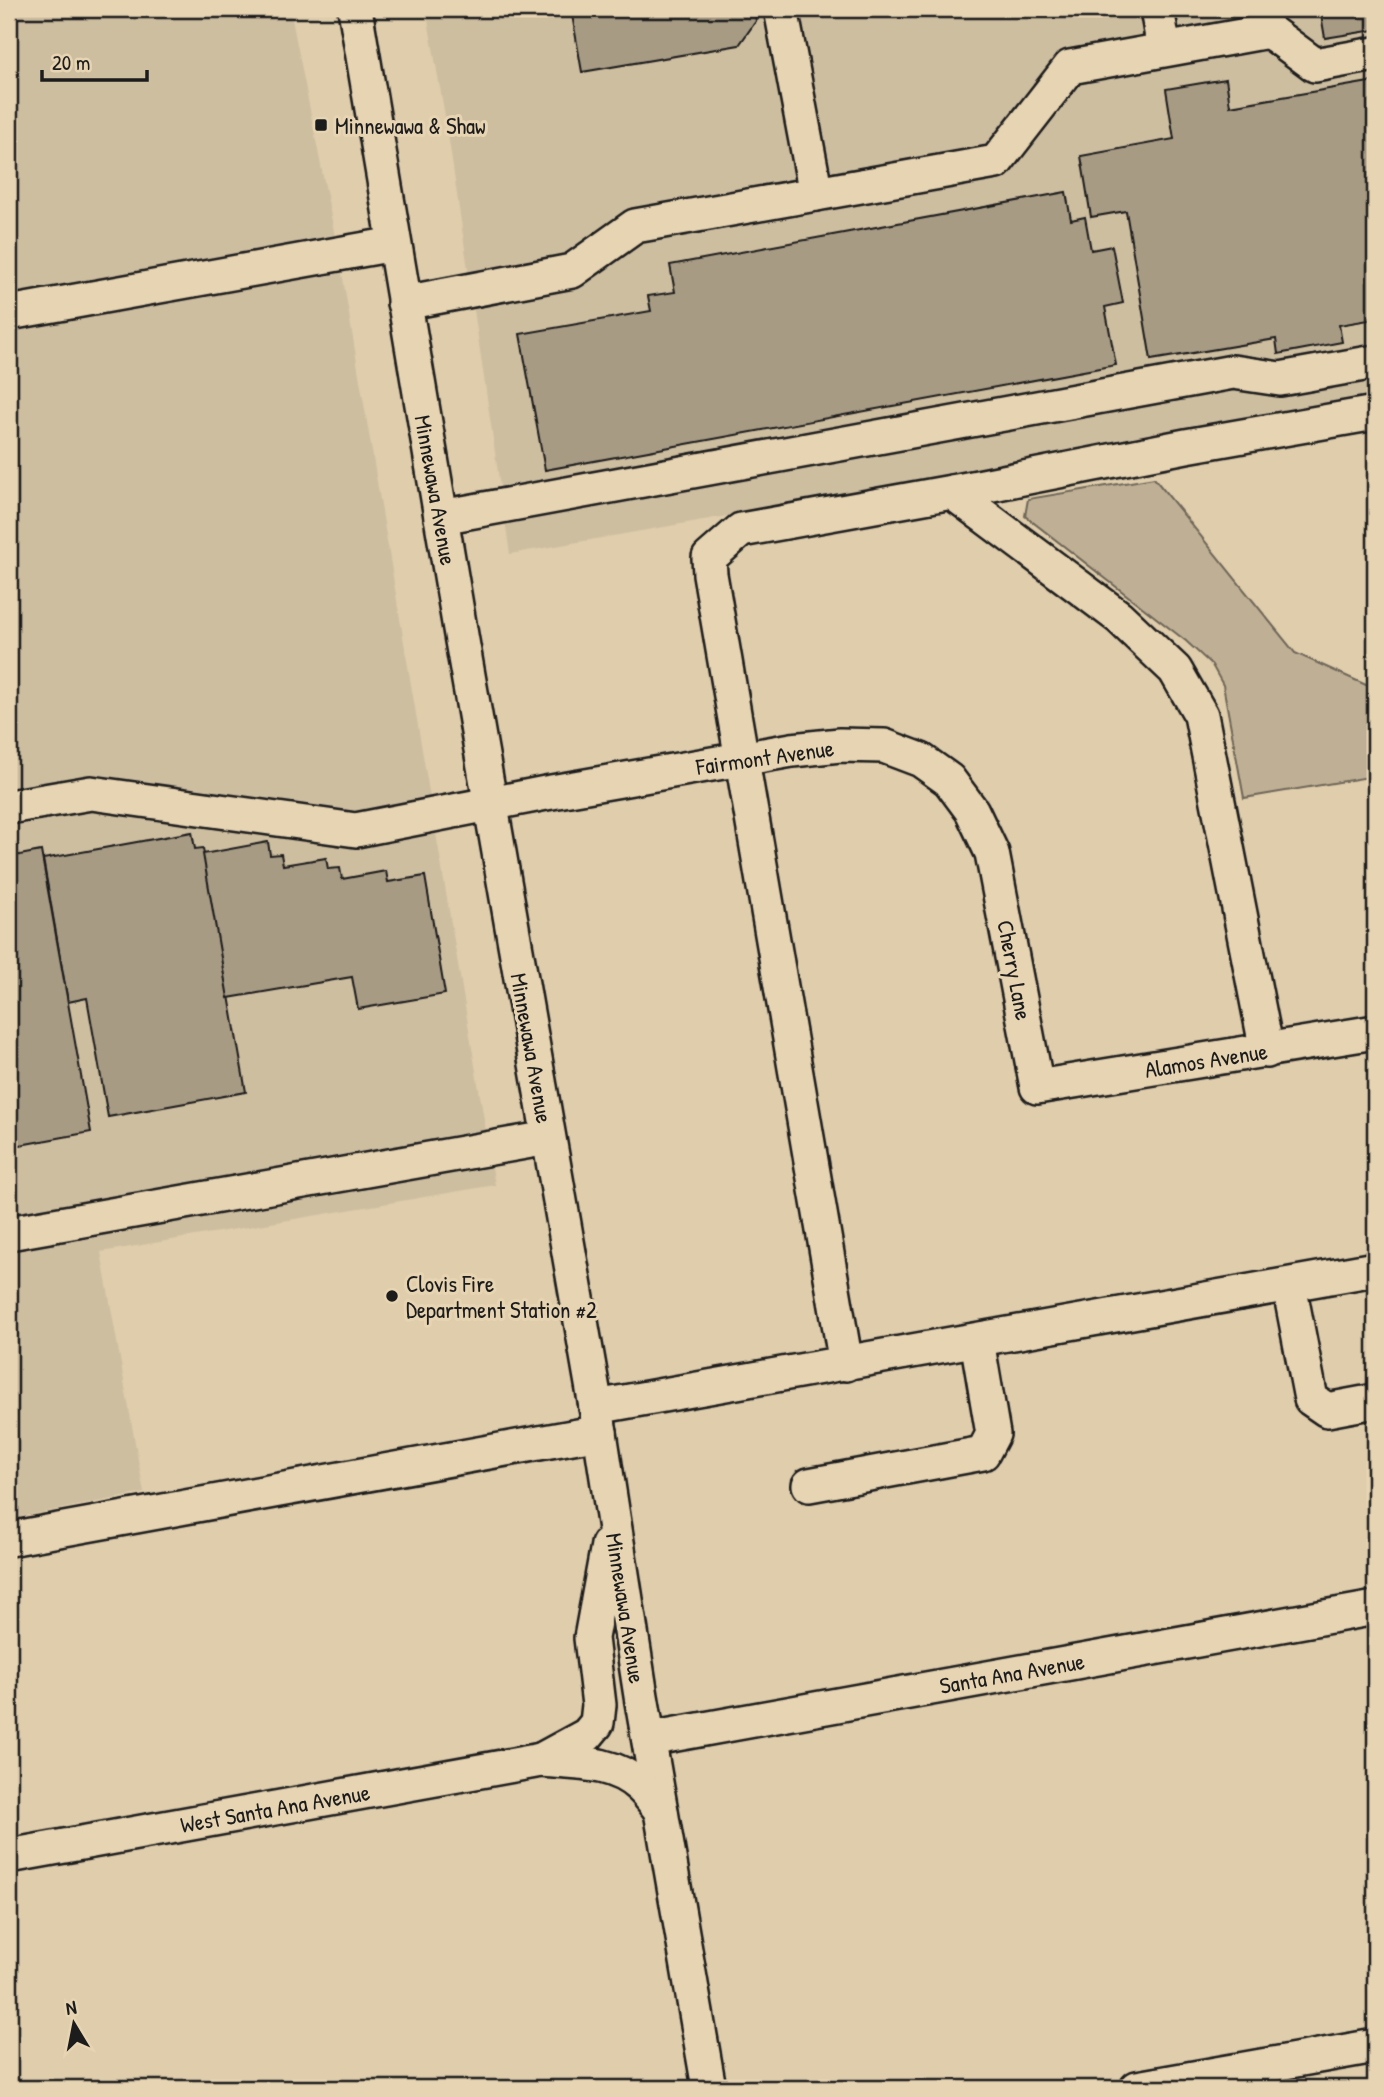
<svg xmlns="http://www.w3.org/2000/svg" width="1384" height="2097" viewBox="0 0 1384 2097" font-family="'Patrick Hand',sans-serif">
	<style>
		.built { fill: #cebea0 }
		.green { fill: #bfb095; stroke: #6e6658; stroke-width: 2 }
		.building { fill: #a89b84; stroke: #1c1c1c; stroke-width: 2 }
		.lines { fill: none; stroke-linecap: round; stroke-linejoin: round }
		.minor-casing { stroke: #1c1c1c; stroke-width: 38 }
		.minor { stroke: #e7d4b2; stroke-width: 33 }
		.poi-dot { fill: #1c1c1c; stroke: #e7d4b2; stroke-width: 2.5 }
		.labels { text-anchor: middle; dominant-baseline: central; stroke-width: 6; stroke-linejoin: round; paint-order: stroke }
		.poi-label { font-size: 23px; fill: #1c1c1c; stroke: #e7d4b2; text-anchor: start }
		.street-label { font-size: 23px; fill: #1c1c1c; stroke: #e7d4b2 }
	</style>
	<rect width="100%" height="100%" fill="#dfcdac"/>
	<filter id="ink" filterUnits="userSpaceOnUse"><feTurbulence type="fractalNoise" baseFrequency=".0143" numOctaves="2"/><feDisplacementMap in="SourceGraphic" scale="14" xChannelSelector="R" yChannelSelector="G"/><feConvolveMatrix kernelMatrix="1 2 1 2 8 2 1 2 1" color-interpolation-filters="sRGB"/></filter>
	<g filter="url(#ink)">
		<g class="built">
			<polygon points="9,9 290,9 341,267 495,1185 101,1252 144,1493 9,1519"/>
			<polygon points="426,9 1375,9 1375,402 510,554 447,127"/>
		</g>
		<polygon class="green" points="1154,478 1295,653 1375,689 1375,776 1244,798 1223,685 1212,665 1186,641 1025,516 1028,499"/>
		<g class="building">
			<polygon points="571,9 754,9 756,21 739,45 582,72"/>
			<polygon points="1320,9 1375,9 1375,30 1325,38"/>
			<polygon points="1226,79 1230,106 1375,81 1375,319 1339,325 1342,342 1278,354 1276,339 1151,360 1126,211 1091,217 1081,156 1174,139 1166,89"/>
			<polygon points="1066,192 1071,220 1085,217 1091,250 1112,246 1123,303 1105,307 1116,365 545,470 520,334 651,311 648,296 675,292 670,265"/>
			<polygon points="192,832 195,849 203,848 246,1092 108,1117 87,998 68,1002 43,859"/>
			<polygon points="268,842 270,855 281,854 283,865 326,858 328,869 340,868 342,879 386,871 388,882 425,876 445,994 358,1009 352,977 228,998 203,854"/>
			<polygon points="41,851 91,1132 9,1147 9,857"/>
		</g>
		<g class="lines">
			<defs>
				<g id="minor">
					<polyline points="355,9 461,635 596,1407 641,1696 709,2088"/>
					<polyline points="781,9 816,194"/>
					<polyline points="1157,9 1164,49"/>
					<polyline points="404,303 572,271 635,226 996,162 1070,67 1269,31 1315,65 1375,54"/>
					<polyline points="9,313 394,244"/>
					<polyline points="952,492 1119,617 1175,670 1201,715 1267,1051"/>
					<polyline points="441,517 1233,372 1280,379 1375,362"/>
					<polyline points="9,807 91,793 356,830 546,793 792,750 840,745 884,746 921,760 949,780 972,811 992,853 1037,1087 1375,1032"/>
					<polyline points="9,1233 548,1138"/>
					<polyline points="1289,1285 1311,1399 1327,1410 1375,1401"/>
					<polyline points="846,1364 710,574 709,558 741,530 952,492 1186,446 1375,413"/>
					<polyline points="596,1407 1375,1269"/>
					<polyline points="809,1485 983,1453 993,1434 977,1340"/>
					<polyline points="9,1539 600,1432"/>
					<polyline points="649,1739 1375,1608"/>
					<polyline points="541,1760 587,1735 597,1723 599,1705 591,1638 608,1545"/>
					<path d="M9,1856L541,1760C576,1763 613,1761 640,1786C648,1793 655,1803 661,1811"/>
					<polyline points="1137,2088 1375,2046"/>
				</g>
			</defs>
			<use href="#minor" class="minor-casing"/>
			<use href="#minor" class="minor"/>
		</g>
	</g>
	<g class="poi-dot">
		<rect x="314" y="118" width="14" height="14" rx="3.5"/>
		<circle cx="392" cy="1296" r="7"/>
	</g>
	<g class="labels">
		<g class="poi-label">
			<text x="335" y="125">Minnewawa &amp; Shaw</text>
			<text x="406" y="1283">Clovis Fire<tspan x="406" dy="26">Department Station #2</tspan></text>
		</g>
		<g class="street-label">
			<text transform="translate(436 490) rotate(80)">Minnewawa Avenue</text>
			<text transform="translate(765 757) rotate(-8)">Fairmont Avenue</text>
			<text transform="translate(1015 970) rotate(79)">Cherry Lane</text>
			<text transform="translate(532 1048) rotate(80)">Minnewawa Avenue</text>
			<text transform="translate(1206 1060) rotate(-9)">Alamos Avenue</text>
			<text transform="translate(626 1608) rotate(81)">Minnewawa Avenue</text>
			<text transform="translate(1012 1673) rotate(-10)">Santa Ana Avenue</text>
			<text transform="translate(275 1808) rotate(-10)">West Santa Ana Avenue</text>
		</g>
	</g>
	<rect width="1384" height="2097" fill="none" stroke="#e7d4b2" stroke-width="35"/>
	<rect x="18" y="18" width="1349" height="2062" fill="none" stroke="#1c1c1c" stroke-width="2.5" filter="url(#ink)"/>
	<g transform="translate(74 2024) rotate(350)" stroke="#e7d4b2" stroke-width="5" paint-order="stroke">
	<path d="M0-5L12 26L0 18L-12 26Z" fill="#1c1c1c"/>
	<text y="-10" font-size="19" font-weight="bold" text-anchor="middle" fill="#1c1c1c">N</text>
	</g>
	<path d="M42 70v10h105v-10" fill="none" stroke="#1c1c1c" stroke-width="3.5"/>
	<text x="52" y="70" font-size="21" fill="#1c1c1c" stroke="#e7d4b2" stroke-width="5" paint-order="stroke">20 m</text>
</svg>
